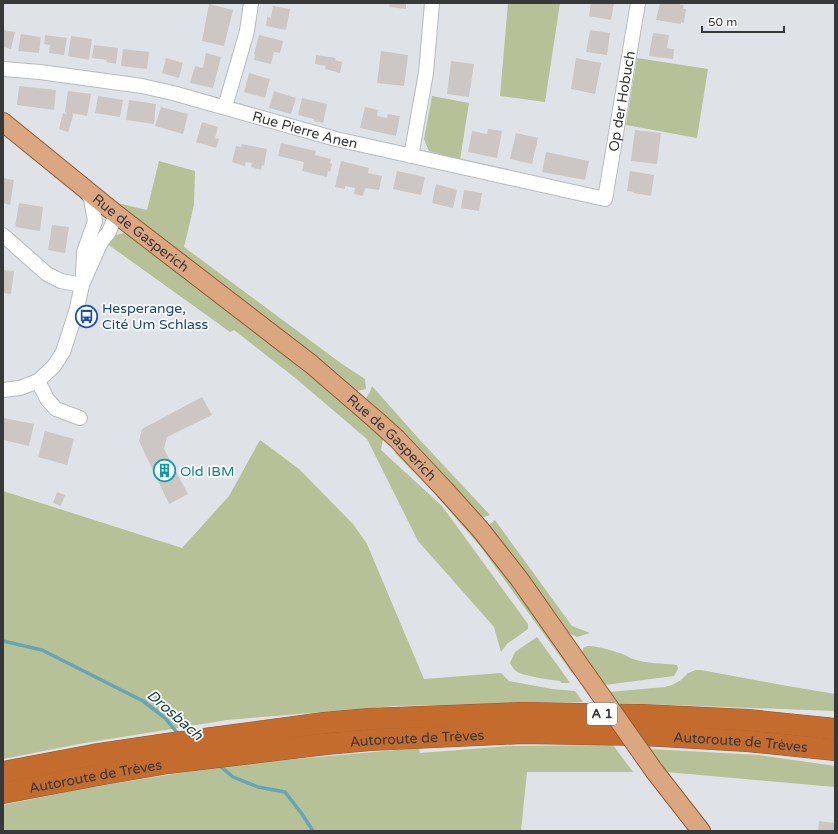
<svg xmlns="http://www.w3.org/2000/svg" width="838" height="834" viewBox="0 0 838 834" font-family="'Varela Round',sans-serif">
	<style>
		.green { fill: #b6c198 }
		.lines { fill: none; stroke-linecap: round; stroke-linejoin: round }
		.stream { stroke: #67a5b5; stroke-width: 3.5 }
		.building { fill: #ccc7c4 }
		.minor-casing { stroke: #b7babe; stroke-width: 16 }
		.major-casing { stroke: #925a32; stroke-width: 20 }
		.highway-casing { stroke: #925a32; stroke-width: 22 }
		.minor { stroke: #fff; stroke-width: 14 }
		.major { stroke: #dba781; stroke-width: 18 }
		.highway { stroke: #c36c2d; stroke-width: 21 }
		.major-bridge-casing { stroke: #925a32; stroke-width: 20; stroke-linecap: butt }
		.major-bridge { stroke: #dba781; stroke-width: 18 }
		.labels { text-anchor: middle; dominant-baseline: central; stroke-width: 3.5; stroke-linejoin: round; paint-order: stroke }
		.shield { fill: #fff; stroke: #737475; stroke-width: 1 }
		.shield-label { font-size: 13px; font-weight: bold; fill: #37383a }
		.street-label { font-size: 14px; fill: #37383a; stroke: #fff }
		.transit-label { font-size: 14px; fill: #164399; stroke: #fff; text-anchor: start }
		.culture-label { font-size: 14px; fill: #0d838f; stroke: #fff; text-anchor: start }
		.water-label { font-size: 15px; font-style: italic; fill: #19424c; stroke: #fff }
	</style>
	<rect width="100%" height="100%" fill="#dfe3e7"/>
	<g class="green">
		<polygon points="508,3 560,3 545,102 500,96"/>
		<polygon points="637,58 708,69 697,138 626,125"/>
		<polygon points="432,96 469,103 460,160 429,151 424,139"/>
		<polygon points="159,161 195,171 194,205 184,247 342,364 365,379 366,389 357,391 214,279 144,226 117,203 147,210"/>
		<path d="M124,233L137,241L338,394L383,439L381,450L442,506L528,624V629L507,644L501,652L494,627L418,541L367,439L294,377L234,330L230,332L106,243C111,237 117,234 124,233Z"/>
		<polygon points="372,386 419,439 490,515 479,519 412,445 366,398 370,392"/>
		<polygon points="260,440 299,469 353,524 367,544 424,679 501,673 509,681 552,689 575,691 583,702 395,706 227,720 79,744 3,759 3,491 182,548 229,496"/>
		<polygon points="397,452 430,483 513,582 576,671 572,673 480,546 433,492 395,453"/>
		<polygon points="495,520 572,626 590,633 577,637 567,632 487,527"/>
		<path d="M537,637L566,677L570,683H561L560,681C552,680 521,676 516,671C513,669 512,666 510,663L515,652Z"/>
		<path d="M588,646C597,646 619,652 627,656C629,657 632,659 633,659C646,664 663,663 677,665L678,669L674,676L605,685L595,672L593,673L582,656L583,648Z"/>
		<polygon points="696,670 701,670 782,685 835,694 835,711 617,703 609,692 665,687 672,685 681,680 688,673"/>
		<polygon points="613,745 633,772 527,772 521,831 3,831 3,805 87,788 229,765 419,748 420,753 509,746"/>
		<polygon points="650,749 759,755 835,766 835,787 666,772"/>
	</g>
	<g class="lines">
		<g class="stream">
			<polyline points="3,641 42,650 143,701 165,718 179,735"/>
			<polyline points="219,765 233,777 258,787 285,792 302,814 313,831"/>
		</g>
	</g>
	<g class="building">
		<polygon points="390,3 406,3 406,9 389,7"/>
		<polygon points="591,3 614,3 611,20 589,16"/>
		<polygon points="660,3 680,3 680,5 684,5 683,9 686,9 684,23 681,22 681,24 656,20"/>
		<polygon points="209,4 233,10 224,46 202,41"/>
		<polygon points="273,6 290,9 286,30 266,26 267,17 271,18"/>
		<polygon points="3,30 15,32 11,49 3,47"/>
		<polygon points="590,30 610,33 607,55 586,52"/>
		<polygon points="653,33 669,35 667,48 674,49 673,59 649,56"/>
		<polygon points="21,34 41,37 39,53 18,51"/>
		<polygon points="45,35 67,38 64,55 49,53 50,45 44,44"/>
		<polygon points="259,35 283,41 280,53 274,52 271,64 254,60 255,54 254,54"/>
		<polygon points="71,36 92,39 89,60 68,56"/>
		<polygon points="94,45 118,48 116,64 106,62 107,60 92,58"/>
		<polygon points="123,49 149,52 147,69 121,66"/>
		<polygon points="381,51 408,55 404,86 377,83"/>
		<polygon points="206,53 221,57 213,88 190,83 195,66 203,68"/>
		<polygon points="316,55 336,58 335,60 342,62 340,73 325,69 326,66 315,64"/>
		<polygon points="166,58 183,63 179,78 162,73"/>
		<polygon points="576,58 601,63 595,94 571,89"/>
		<polygon points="451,61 474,64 469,97 447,94"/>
		<polygon points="249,73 270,79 265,98 244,92"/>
		<polygon points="19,86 56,90 54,110 17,105"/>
		<polygon points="68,91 91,94 87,116 72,113 73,116 68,132 59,129 63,113 66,114 67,113 65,112"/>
		<polygon points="274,91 296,98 291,114 269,108"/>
		<polygon points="98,96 123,100 120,117 95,113"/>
		<polygon points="302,98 327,104 323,123 314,121 314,119 298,115"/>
		<polygon points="129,100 156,104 154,124 126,120"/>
		<polygon points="161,107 188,114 183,134 155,126"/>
		<polygon points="365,107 378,110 377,116 387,118 388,114 400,116 396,136 360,128"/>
		<polygon points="202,122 218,127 215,138 219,139 216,148 196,142"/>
		<polygon points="488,129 502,131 497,158 468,152 472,131 487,134"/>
		<polygon points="635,130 661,133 657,164 631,161"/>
		<polygon points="516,133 538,138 532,164 510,159"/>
		<polygon points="281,143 316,151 315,155 331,159 330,163 332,164 330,172 328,171 327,177 302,171 304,162 278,156"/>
		<polygon points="242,144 267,149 264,166 262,165 261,170 251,167 252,163 246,162 245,166 232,162 236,146 241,147"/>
		<polygon points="546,152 589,161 585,180 542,172"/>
		<polygon points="341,161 369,168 368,173 382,176 379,190 365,188 363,196 354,194 355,188 345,186 345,189 335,187"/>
		<polygon points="397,171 425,177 421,195 393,189"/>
		<polygon points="630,171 654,175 651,196 633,193 634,192 627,191"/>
		<polygon points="3,178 14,180 10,205 3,203"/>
		<polygon points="436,184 457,190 453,208 432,203"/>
		<polygon points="464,190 482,193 479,211 461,208"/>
		<polygon points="19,203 43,207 40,231 15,227"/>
		<polygon points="52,225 69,227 65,253 48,250"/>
		<polygon points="3,270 14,271 11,294 3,293"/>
		<polygon points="202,397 212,415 167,437 164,449 188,494 169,504 139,441 142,429"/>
		<polygon points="4,418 34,424 29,446 3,440 3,423"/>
		<polygon points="45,431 74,439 67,465 38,457"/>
		<polygon points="57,492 65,495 61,506 53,503"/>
		<polygon points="819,821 835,823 835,831 818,831"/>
	</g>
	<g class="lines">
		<defs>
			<g id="minor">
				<path id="s1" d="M3,69L40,72L142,86L173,93L336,139L605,199L638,3"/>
				<polyline points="225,107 247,31 251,3"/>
				<polyline points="411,156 426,73 432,3"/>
				<polyline points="3,235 47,274 61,281 82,285"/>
				<polyline points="83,275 84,252 95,221 91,199 85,189"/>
				<polyline points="38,381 47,399 56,409 80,418"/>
				<polyline points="3,390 20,388 38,381 54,366 63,352 76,312 82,285 99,246 104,238 109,232 116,214"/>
			</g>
			<g id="major">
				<path id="s2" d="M3,122L116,214L311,364L376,420L397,439L445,490L480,529L520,580L588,677"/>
				<polyline points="655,772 701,831"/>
			</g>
			<g id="highway">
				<polyline points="3,772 93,755 167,744 324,723 369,719 522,713 642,715 748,720 835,729"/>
				<path id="s3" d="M3,793L98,775L168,763L326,744L370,740L523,733L644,735L747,741L835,750"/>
			</g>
		</defs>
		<use href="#minor" class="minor-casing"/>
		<use href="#major" class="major-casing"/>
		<use href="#highway" class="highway-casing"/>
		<use href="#minor" class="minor"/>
		<use href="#major" class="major"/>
		<use href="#highway" class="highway"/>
		<defs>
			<polyline id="major-bridge" points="588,677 655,772"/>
		</defs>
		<use href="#major-bridge" class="major-bridge-casing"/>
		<use href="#major-bridge" class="major-bridge"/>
	</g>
	<defs>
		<symbol id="bus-ring" viewBox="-11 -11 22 22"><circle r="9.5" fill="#fff" stroke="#1a4fb4" stroke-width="1.5"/><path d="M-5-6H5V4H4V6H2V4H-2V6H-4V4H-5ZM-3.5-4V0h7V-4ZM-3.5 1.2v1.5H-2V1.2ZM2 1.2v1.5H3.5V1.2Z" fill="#1a4fb4"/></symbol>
		<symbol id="building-ring" viewBox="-11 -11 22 22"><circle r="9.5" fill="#fff" stroke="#0f9aa8" stroke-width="1.5"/><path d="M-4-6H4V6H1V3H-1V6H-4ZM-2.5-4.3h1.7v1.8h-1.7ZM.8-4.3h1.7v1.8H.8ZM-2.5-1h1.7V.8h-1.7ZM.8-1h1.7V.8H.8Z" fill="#0f9aa8"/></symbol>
	</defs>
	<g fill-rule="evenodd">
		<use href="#bus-ring" x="74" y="304" width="25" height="25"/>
		<use href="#building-ring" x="152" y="458" width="25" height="25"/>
	</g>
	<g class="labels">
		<rect class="shield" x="587" y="703" width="30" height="22" rx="3"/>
		<g class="shield-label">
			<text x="602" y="714">A 1</text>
		</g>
		<g class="street-label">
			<text stroke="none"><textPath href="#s1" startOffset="716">Op der Hobuch</textPath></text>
			<text stroke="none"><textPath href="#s1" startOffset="309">Rue Pierre Anen</textPath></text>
			<text stroke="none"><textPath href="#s2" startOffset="177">Rue de Gasperich</textPath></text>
			<text stroke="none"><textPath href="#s2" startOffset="501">Rue de Gasperich</textPath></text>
			<text stroke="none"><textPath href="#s3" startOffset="418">Autoroute de Trèves</textPath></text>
			<text stroke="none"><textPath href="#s3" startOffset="742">Autoroute de Trèves</textPath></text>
			<text stroke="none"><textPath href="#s3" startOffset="94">Autoroute de Trèves</textPath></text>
		</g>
		<g class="transit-label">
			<text x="102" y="308">Hesperange,<tspan x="102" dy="16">Cité Um Schlass</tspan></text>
		</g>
		<g class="culture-label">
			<text x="180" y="471">Old IBM</text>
		</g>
		<g class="water-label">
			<text transform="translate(175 715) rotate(41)">Drosbach</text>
		</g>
	</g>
	<rect width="838" height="834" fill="none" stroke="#37383a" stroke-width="8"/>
	<path d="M702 26v6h82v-6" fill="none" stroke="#37383a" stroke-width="2"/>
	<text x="708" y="26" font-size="12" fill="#37383a" stroke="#ffffff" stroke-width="3" paint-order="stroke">50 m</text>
</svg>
